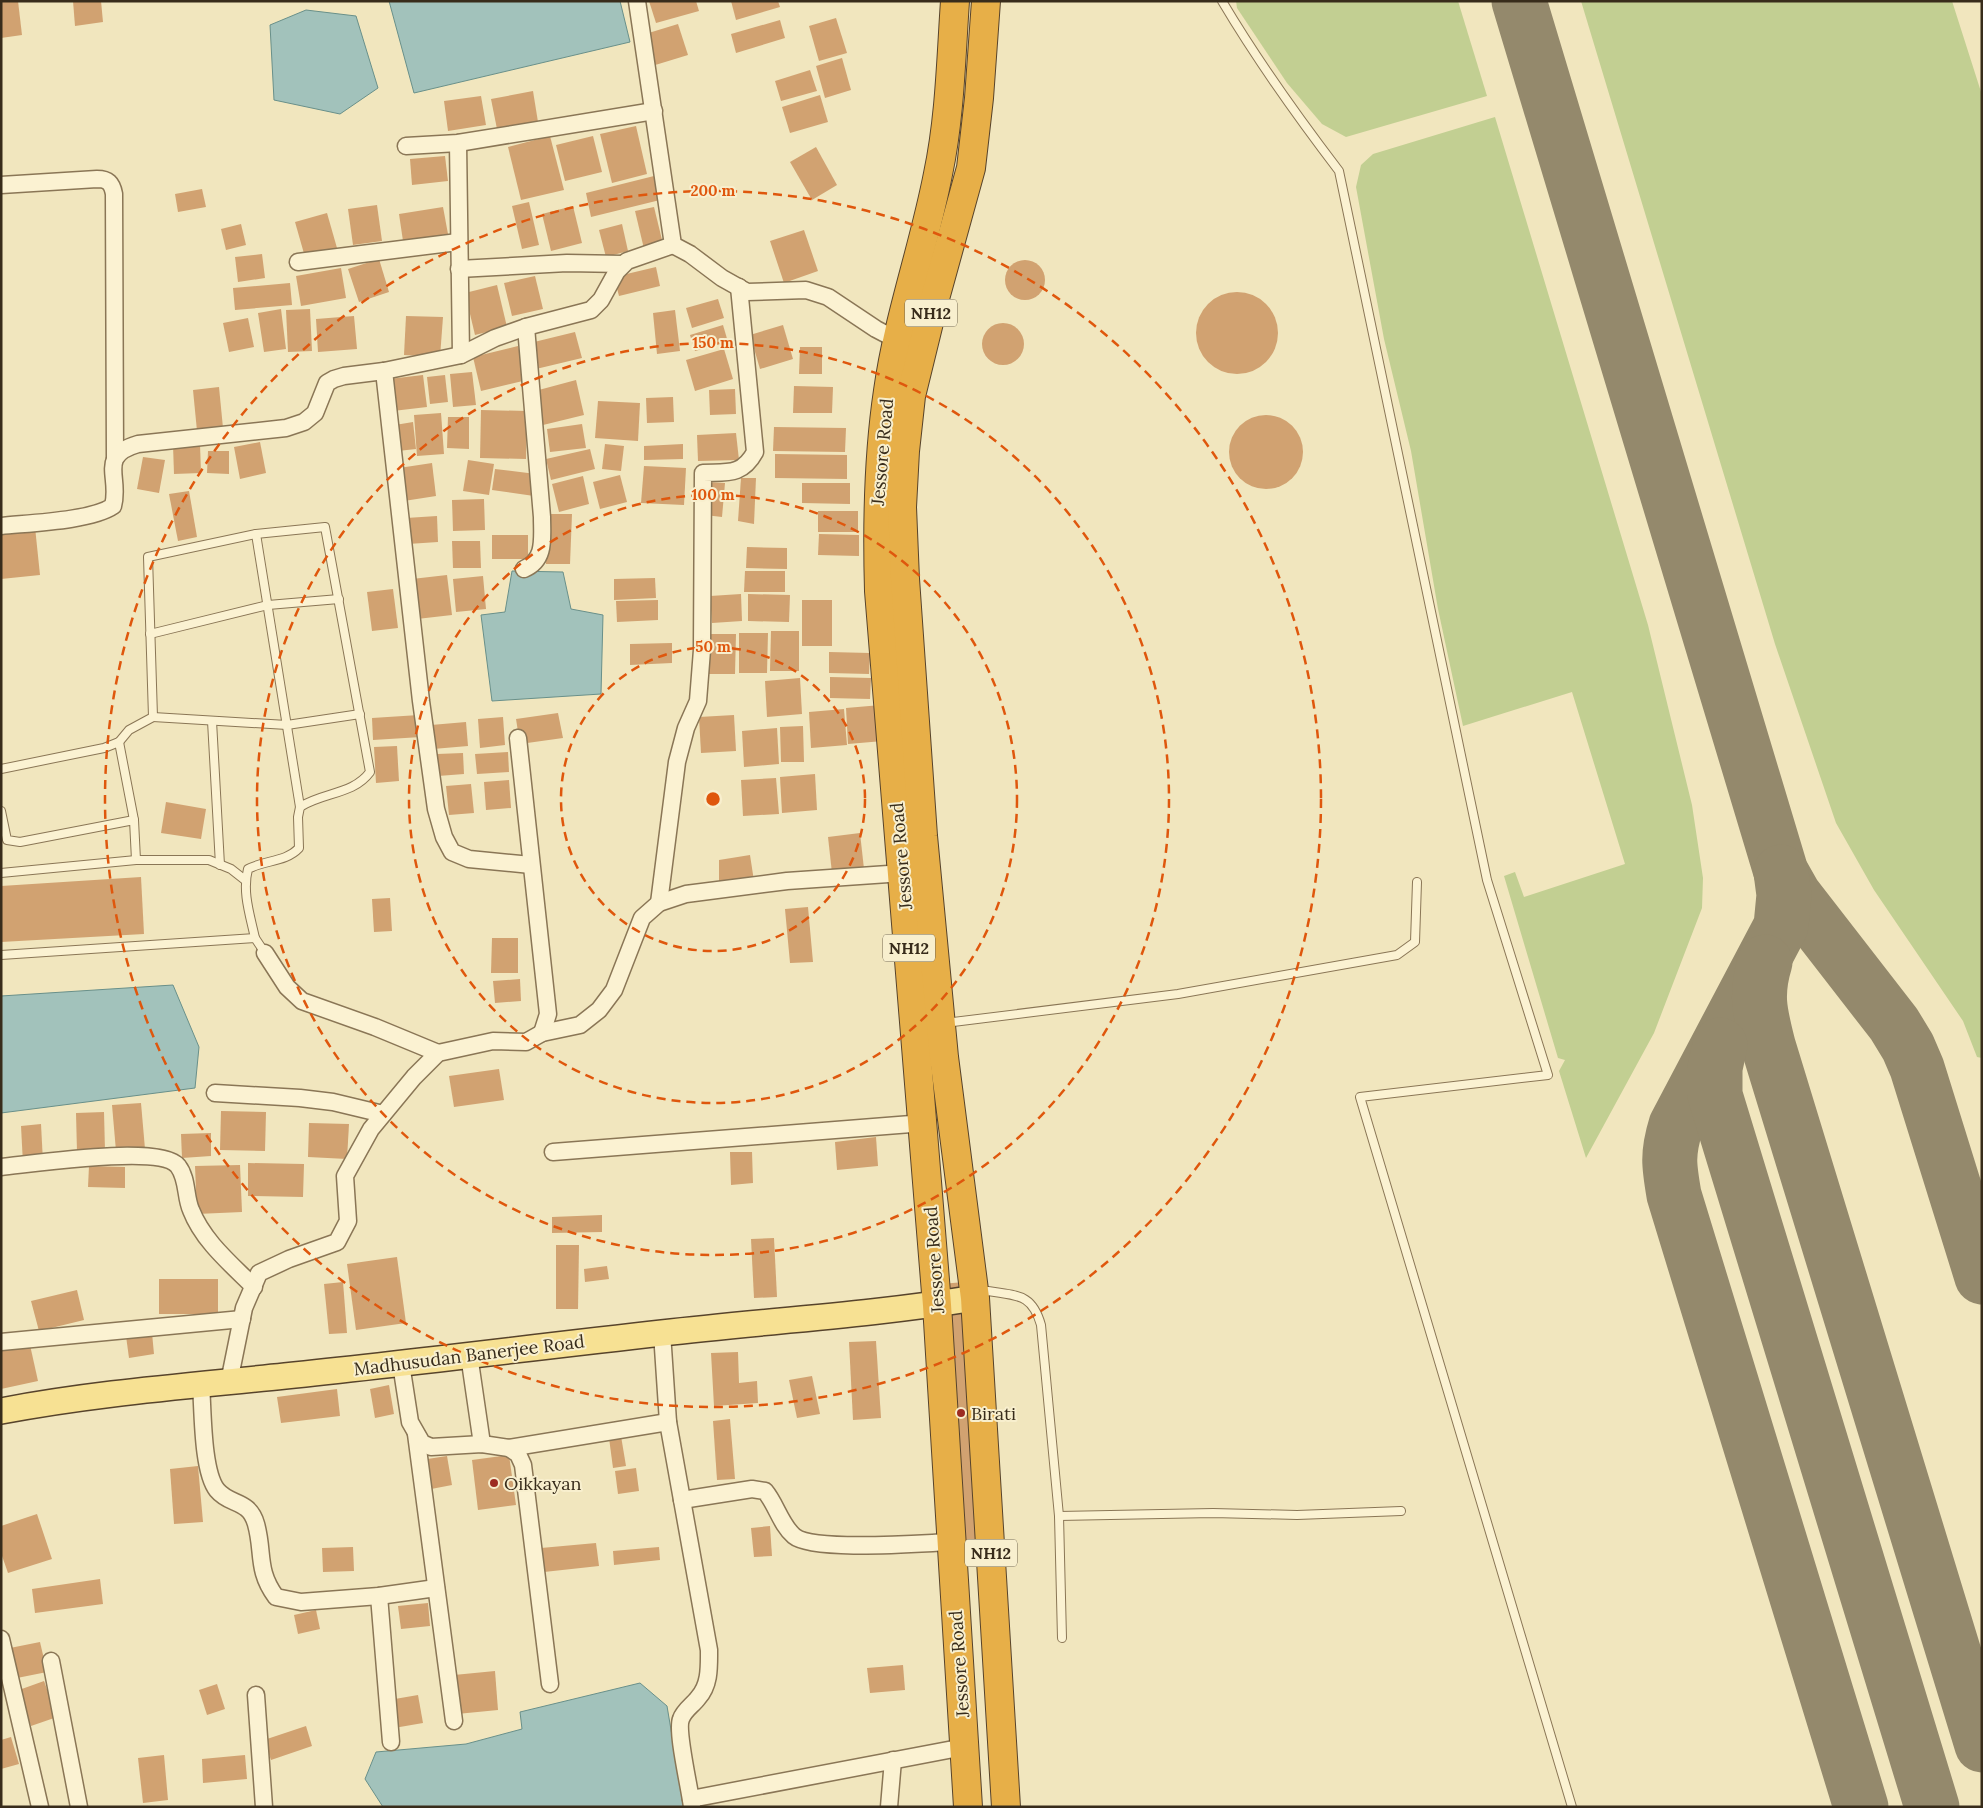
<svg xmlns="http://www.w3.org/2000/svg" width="1983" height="1808" viewBox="0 0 1983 1808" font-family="Lora,serif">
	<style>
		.green { fill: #c2cf92 }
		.water { fill: #a2c2bb; stroke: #69908a }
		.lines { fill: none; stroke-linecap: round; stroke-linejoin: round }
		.taxiway { stroke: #94896c; stroke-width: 55 }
		.building { fill: #d1a271 }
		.lane-casing { stroke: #8a7656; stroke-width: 10 }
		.street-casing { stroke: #8a7656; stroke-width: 19 }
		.primary-casing { stroke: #57432b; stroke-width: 28 }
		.highway-casing { stroke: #57432b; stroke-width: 30 }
		.lane { stroke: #fbf2d2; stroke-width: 8 }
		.street { stroke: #fbf2d2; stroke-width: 16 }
		.primary { stroke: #f7e193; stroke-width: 25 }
		.highway { stroke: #e7af48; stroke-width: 28 }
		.ring { fill: none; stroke: #df570d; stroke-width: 2.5; stroke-dasharray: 9 6 }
		.poi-dot { fill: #9d2c22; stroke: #f8efce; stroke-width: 2 }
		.labels { text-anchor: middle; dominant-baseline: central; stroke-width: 4; stroke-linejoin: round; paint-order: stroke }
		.shield { fill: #f8efce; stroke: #726651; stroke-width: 1 }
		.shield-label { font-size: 16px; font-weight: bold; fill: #382c1b }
		.street-label { font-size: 18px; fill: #382c1b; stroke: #f8efce }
		.poi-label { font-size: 18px; fill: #382c1b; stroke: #f8efce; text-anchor: start }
		.centre { fill: #df570d; stroke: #f8efce; stroke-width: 2.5 }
		.ring-label { font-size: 15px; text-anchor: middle; font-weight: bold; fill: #df570d; stroke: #f8efce; stroke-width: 4; stroke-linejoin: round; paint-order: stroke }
	</style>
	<rect width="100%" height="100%" fill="#f1e6be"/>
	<g class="green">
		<polygon points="1236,1 1458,1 1487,96 1346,137 1322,124 1287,83 1237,8"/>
		<polygon points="1581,1 1952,1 1982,95 1982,1058 1977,1057 1963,1021 1874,890 1836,823 1775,644"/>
		<polygon points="1495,117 1648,625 1692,805 1703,878 1702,908 1654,1033 1586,1158 1559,1071 1565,1060 1558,1058 1504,876 1515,872 1524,897 1625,864 1572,692 1463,726 1438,609 1411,451 1384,339 1356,187 1361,165 1373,154"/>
	</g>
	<g class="water">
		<polygon points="389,1 620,1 630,42 414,93"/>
		<polygon points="306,10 356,16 378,88 340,114 274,100 270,25"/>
		<polygon points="512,571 563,572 571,609 603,615 601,694 492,701 481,615 505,612"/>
		<polygon points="173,985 199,1047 195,1088 1,1113 1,996"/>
		<polygon points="640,1683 667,1706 684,1807 383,1807 365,1779 376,1752 466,1744 522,1729 520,1712"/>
	</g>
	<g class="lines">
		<g class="taxiway">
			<polyline points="1519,1 1781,872 1794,895 1894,1024 1908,1047 1917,1068 1982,1277"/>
			<path d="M1781,872L1784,895L1781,926L1676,1125C1667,1154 1669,1166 1674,1195L1861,1807"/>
			<path d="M1765,962C1755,995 1760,1013 1768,1045L1982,1745"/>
			<polyline points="1720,1045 1715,1068 1715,1095 1932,1807"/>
		</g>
	</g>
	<g class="building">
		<polygon points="1,1 18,1 22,35 1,38"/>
		<polygon points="73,1 101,1 103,22 75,26"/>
		<polygon points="649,1 696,1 699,11 656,23"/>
		<polygon points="731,1 778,1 780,7 736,20"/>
		<polygon points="836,18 847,53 819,61 809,26"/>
		<polygon points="780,20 785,38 736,53 731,34"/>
		<polygon points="678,24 688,55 652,66 642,35"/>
		<polygon points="842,58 851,90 825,98 816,66"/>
		<polygon points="810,70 817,91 781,101 775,81"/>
		<polygon points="533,91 538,122 497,129 491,99"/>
		<polygon points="820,95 828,122 790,133 782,107"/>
		<polygon points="481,96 486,125 448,131 444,101"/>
		<polygon points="636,126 647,174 612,183 600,134"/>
		<polygon points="550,136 564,190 521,200 508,147"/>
		<polygon points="593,136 602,172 565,181 556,145"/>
		<polygon points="816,147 837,185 812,200 790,162"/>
		<polygon points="445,156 448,181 412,185 410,159"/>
		<polygon points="654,176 660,200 591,217 586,193"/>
		<polygon points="202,189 206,207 178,212 175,194"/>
		<polygon points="529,202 539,245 522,249 512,206"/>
		<polygon points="377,205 382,241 353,245 348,209"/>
		<polygon points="573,206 582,243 551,251 542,214"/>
		<polygon points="443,207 448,234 403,241 399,214"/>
		<polygon points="654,207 664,248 645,253 635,211"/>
		<polygon points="327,213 337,248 305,257 295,222"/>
		<polygon points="241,224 246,245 226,250 221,229"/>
		<polygon points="622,224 628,251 606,257 599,230"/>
		<polygon points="804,230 818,271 784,283 770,241"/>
		<polygon points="262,254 265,278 238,282 235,257"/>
		<polygon points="379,259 389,292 359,302 348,269"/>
		<circle cx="1025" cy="280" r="20"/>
		<polygon points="656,267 660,286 619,296 614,277"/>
		<polygon points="341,268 346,298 301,306 296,276"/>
		<polygon points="535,276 543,309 512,316 504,283"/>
		<polygon points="290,283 292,305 235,310 233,288"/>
		<polygon points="497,285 507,327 475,335 465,293"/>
		<circle cx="1237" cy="333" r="41"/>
		<polygon points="718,299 724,318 692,328 686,308"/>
		<polygon points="281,309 286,349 264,352 258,313"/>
		<polygon points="310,309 312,351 288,352 286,310"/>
		<polygon points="675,310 680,351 657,354 653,313"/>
		<polygon points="354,316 357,349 318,352 316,319"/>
		<polygon points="406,316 443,317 440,357 404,355"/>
		<polygon points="248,318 254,347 229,352 223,323"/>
		<circle cx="1003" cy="344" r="21"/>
		<polygon points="723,325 728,342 695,351 690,335"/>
		<polygon points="783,325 793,359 760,369 750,335"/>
		<polygon points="575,332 582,358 536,369 530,343"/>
		<polygon points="518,346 527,380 481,391 473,357"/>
		<polygon points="800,347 822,347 822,374 799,374"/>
		<polygon points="724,349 733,379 695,391 686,360"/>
		<polygon points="472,372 476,405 453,407 450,374"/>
		<polygon points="423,375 427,407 393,411 389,379"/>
		<polygon points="445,375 448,402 430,404 427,377"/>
		<polygon points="576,380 584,415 543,425 535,391"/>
		<polygon points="794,386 833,387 832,413 793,413"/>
		<polygon points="219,387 223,428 197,431 193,390"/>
		<polygon points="735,389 736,414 710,415 709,390"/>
		<polygon points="673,397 674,422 647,423 646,398"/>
		<polygon points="598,401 640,403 638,441 595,438"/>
		<polygon points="481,410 527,411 526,459 480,458"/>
		<polygon points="441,413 444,454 417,456 414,415"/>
		<circle cx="1266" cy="452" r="37"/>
		<polygon points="448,417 469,417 469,449 447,448"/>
		<polygon points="413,422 416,449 398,451 395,425"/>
		<polygon points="582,424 586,448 550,452 547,429"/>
		<polygon points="774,427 846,428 845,452 773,451"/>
		<polygon points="736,433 739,460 698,461 697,435"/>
		<polygon points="260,442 266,473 240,479 234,447"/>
		<polygon points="200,444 201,473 174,474 173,445"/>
		<polygon points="605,444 624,446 621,471 602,469"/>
		<polygon points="683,444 683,459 644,460 644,446"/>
		<polygon points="590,449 595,469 551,480 546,459"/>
		<polygon points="208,451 229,451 229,474 207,473"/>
		<polygon points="775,454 847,455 847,479 775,478"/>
		<polygon points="143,457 165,460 159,493 137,489"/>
		<polygon points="468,460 494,464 489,495 463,491"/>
		<polygon points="432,463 436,496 404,501 399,468"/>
		<polygon points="644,466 686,468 684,505 641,503"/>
		<polygon points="495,469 536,474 534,496 492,490"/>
		<polygon points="620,475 627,502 600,509 593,482"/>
		<polygon points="583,476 589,504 559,512 552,484"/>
		<polygon points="741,478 756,478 754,524 738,521"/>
		<polygon points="708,482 725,483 722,517 705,515"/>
		<polygon points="802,483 850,483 850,504 802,503"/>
		<polygon points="189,491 197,537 178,541 169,494"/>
		<polygon points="484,499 485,530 453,531 452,500"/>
		<rect x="818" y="511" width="40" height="21"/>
		<polygon points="547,514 572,514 570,564 546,564"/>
		<polygon points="437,516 438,542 408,544 406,518"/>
		<polygon points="35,527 40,575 1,579 1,530"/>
		<polygon points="819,534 859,535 859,556 818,555"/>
		<rect x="492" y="535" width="36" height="24"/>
		<polygon points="452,541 480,541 481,568 453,568"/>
		<polygon points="747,547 787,548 787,569 746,568"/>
		<polygon points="745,571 785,571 785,592 744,592"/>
		<polygon points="447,575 452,615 417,619 412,579"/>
		<polygon points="483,576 486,609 456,612 453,579"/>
		<polygon points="655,578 656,598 614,600 614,579"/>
		<polygon points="393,589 398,628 372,631 367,592"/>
		<polygon points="741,594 742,621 712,623 710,596"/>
		<polygon points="748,594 790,595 789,622 748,621"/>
		<polygon points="658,600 658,620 617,622 616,601"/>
		<rect x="802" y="600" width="30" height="46"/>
		<polygon points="771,631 799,631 799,671 770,671"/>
		<polygon points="739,633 768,633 767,673 739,673"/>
		<polygon points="708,634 736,634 735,674 707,674"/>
		<polygon points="672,643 672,663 630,665 630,644"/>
		<polygon points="829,652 870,653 869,674 829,673"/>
		<polygon points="830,677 871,678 870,699 830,698"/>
		<polygon points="800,678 802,714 767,717 765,681"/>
		<polygon points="881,705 883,741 848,744 846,708"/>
		<polygon points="844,709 847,745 811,748 809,712"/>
		<polygon points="558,713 563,738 520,744 516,719"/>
		<polygon points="419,715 421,737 373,740 372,718"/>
		<polygon points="734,715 736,751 701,753 699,717"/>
		<polygon points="503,717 505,745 480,748 478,719"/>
		<polygon points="466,722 468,746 433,749 431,725"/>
		<polygon points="803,726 804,762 781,762 780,727"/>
		<polygon points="777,728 779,764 744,767 742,731"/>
		<polygon points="397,746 399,781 376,783 374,747"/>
		<polygon points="508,752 509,772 477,774 475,754"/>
		<polygon points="463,753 464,774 438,776 437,754"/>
		<polygon points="815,774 817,810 782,813 780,777"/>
		<polygon points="776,778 779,814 743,816 741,780"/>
		<polygon points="509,780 511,808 486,810 484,782"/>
		<polygon points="471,784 474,813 449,815 446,786"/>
		<polygon points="166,802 206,809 201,839 161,833"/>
		<polygon points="860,833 864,869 832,873 828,837"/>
		<polygon points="750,855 754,881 719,883 719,860"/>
		<polygon points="141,877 144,934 1,942 1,886"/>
		<polygon points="390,898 392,931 374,932 372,899"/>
		<polygon points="808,907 813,962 790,963 785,909"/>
		<polygon points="492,938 518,938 518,973 491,973"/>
		<polygon points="520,979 521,1001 495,1003 493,981"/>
		<polygon points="499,1069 504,1100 454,1107 449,1076"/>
		<polygon points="141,1103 145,1149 116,1151 112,1105"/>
		<polygon points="221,1111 266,1112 265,1151 220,1150"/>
		<polygon points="104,1112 105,1151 77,1152 76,1113"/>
		<polygon points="309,1123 349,1124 347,1159 308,1157"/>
		<polygon points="41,1124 43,1162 23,1164 21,1126"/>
		<polygon points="211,1133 211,1156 182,1158 181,1134"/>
		<polygon points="876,1137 878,1166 837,1170 835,1142"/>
		<polygon points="730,1152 752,1152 753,1183 731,1185"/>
		<polygon points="248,1163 304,1164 303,1197 248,1196"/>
		<polygon points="240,1165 242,1212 197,1214 195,1166"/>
		<polygon points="89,1166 125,1167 125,1188 88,1187"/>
		<polygon points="602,1215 602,1232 552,1233 552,1217"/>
		<polygon points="774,1238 777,1297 754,1298 751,1239"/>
		<polygon points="556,1245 579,1245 578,1309 556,1309"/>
		<polygon points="397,1257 406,1323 356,1330 347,1264"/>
		<polygon points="607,1266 609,1279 585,1282 584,1269"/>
		<rect x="159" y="1279" width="59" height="35"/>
		<polygon points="343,1282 347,1333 329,1334 324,1284"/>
		<polygon points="965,1282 984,1542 955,1544 940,1284"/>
		<polygon points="77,1290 84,1320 39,1331 31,1301"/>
		<polygon points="152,1333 154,1354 129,1358 126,1336"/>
		<polygon points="876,1341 881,1418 853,1420 849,1342"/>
		<polygon points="30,1345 38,1381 1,1389 1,1351"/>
		<polygon points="738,1352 739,1383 757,1381 758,1403 714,1406 711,1353"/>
		<polygon points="812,1376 820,1414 797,1418 789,1380"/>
		<polygon points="389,1385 394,1414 375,1418 370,1389"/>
		<polygon points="337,1389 340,1416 281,1423 277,1397"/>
		<polygon points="730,1419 735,1479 717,1480 713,1421"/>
		<polygon points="621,1436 626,1466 613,1468 609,1438"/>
		<polygon points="509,1455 516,1505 478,1510 472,1460"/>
		<polygon points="447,1456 452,1485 426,1490 421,1460"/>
		<polygon points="198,1466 203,1522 174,1524 170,1469"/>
		<polygon points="636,1468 639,1491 618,1494 615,1471"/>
		<polygon points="37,1514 52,1559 8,1573 1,1553 1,1526"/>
		<polygon points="770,1526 772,1556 754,1557 751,1528"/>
		<polygon points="596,1543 599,1566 544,1572 541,1548"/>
		<polygon points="353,1547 354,1571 323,1572 322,1548"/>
		<polygon points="659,1547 660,1560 614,1565 613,1551"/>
		<polygon points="100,1579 103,1604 35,1613 32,1589"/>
		<polygon points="428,1603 430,1626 401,1629 398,1606"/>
		<polygon points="316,1610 320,1629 298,1634 294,1615"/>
		<polygon points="40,1642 47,1672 12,1679 5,1649"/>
		<polygon points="903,1665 905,1690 870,1693 867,1668"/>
		<polygon points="495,1671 498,1710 457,1714 454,1675"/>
		<polygon points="44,1681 57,1717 31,1726 19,1690"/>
		<polygon points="217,1684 225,1709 207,1715 199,1690"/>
		<polygon points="418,1695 423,1723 394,1728 389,1700"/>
		<polygon points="306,1726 312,1746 271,1760 264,1740"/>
		<polygon points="11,1737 19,1764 1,1769 1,1740"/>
		<polygon points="164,1755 168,1800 143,1803 138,1758"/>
		<polygon points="245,1755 247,1779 203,1783 202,1759"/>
	</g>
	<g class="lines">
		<defs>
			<g id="lane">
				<path d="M1222,1C1257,60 1297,116 1339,171L1487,880L1548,1075L1360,1097L1572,1807"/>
				<polyline points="256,534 300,807"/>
				<polyline points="150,634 268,605 339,599"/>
				<polyline points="153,717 287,725 360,714"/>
				<polyline points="212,721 220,865"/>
				<polyline points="119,742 134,820"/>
				<path d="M1,769L104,748L119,742L129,730L153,717L148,557L256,534L325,527L370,772C353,795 323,792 300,807L298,817L299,848C286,862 265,860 248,869C242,892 250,915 255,938"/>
				<polyline points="1,811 7,840 20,842 134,820 136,860"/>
				<polyline points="1,873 136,860 209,860 231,869 245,880"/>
				<polyline points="1,955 255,938 265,953"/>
				<polyline points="945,1023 1178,994 1397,955 1415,942 1417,882"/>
				<path d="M980,1296L988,1291C1017,1296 1032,1293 1041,1325L1059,1516L1062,1638"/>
				<polyline points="1059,1516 1213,1513 1297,1515 1401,1511"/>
			</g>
			<g id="street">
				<polyline points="637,1 673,245 690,254 722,278 747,292 806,290 828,297 876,329 897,340"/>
				<polyline points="458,143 461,355"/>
				<polyline points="406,146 458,143 654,111"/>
				<path d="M1,185L97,179C108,179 112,183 114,194L115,458"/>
				<polyline points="298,262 458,242"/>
				<polyline points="459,269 567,263 623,264"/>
				<polyline points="384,371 421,701 436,809 444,837 452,852 469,859 531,865"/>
				<path d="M1,526C29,523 91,521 113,506C121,477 97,456 138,444L286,428L304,422L315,413L327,383L334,379L344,376L384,371L461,355L495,338L526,327L591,310L601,300L617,271L627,261L673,245"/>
				<path d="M524,569C546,560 542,538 542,517L526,327"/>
				<polyline points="518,738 548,1014 542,1033"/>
				<path d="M659,903L677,762L686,728L698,701L702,650L703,473C727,472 742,476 755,452L739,287"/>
				<polyline points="265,953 287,987 302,1001 375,1027 438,1053"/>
				<polyline points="215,1093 300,1098 333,1102 383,1114"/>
				<polyline points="553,1152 924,1123"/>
				<path d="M1,1167C32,1164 160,1144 178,1166C188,1179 185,1197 191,1210C203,1241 231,1264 254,1287"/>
				<path d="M662,1333L668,1422L709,1650C709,1667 710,1685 698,1698C693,1705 684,1710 681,1719C676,1731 690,1789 692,1807"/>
				<polyline points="1,1342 242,1319"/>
				<polyline points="469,1355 482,1444"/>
				<polyline points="401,1364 410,1422 422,1443 431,1447 482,1444 509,1448 518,1454 523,1465 550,1684"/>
				<polyline points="229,1382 244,1308 259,1273 289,1259 337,1242 348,1221 345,1176 371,1129 414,1077 438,1053 493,1041 526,1042 542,1033 580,1025 599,1010 614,990 642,918 659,903 686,894 787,881 903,873"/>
				<path d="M201,1385C203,1410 202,1471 217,1490C230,1506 249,1499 256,1524C264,1552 256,1570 276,1597L301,1602L379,1596L436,1588"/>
				<polyline points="416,1434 454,1721"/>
				<polyline points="509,1448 668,1422"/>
				<path d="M682,1500L752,1489L765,1491C776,1504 781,1525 794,1536C813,1552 922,1543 951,1542"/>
				<polyline points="379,1596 391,1742"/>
				<polyline points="1,1639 40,1807"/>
				<polyline points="51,1661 79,1807"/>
				<polyline points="256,1695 264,1807"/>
				<polyline points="691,1799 964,1747"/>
				<polyline points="889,1807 893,1760"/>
			</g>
			<path id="primary" d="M1,1411C95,1393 190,1386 285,1376C411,1363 536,1347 662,1333C766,1321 871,1315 975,1298"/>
			<g id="highway">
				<path d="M955,1C951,59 950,117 938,174C924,247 898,318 888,391C878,458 877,524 879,591L937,1305L968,1807"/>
				<polyline points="986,1 979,98 971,168 934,302 911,396 905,451 902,507 905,579 923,836 944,1057 975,1298 1006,1807"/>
			</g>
		</defs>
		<use href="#lane" class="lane-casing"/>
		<use href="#street" class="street-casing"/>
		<use href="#primary" class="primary-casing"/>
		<use href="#highway" class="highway-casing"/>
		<use href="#lane" class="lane"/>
		<use href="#street" class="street"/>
		<use href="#primary" class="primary"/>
		<use href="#highway" class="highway"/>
	</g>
	<g class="ring">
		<circle cx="713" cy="799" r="152"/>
		<circle cx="713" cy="799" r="304"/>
		<circle cx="713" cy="799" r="456"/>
		<circle cx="713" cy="799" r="608"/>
	</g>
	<g class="poi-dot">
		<circle cx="961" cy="1413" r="5"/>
		<circle cx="494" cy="1483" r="5"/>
	</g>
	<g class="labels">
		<g class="shield">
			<rect x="905" y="299.5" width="52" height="27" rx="4"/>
			<rect x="883" y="934.5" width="52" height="27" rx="4"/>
			<rect x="965" y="1539.5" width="52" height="27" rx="4"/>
		</g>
		<g class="shield-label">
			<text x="931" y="313">NH12</text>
			<text x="909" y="948">NH12</text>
			<text x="991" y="1553">NH12</text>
		</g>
		<g class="street-label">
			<text transform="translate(882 452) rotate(-85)">Jessore Road</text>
			<text transform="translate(901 856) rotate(-95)">Jessore Road</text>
			<text transform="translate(934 1260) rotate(-94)">Jessore Road</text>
			<text transform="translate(469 1355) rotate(-7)">Madhusudan Banerjee Road</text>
			<text transform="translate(959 1664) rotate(-94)">Jessore Road</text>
		</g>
		<g class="poi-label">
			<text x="971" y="1413">Birati</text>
			<text x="504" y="1483">Oikkayan</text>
		</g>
	</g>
	<circle cx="713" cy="799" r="8" class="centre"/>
	<g class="ring-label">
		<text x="713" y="196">200 m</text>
		<text x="713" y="348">150 m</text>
		<text x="713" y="500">100 m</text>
		<text x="713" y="652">50 m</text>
	</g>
	<rect width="1983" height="1808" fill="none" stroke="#382c1b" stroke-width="5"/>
</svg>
